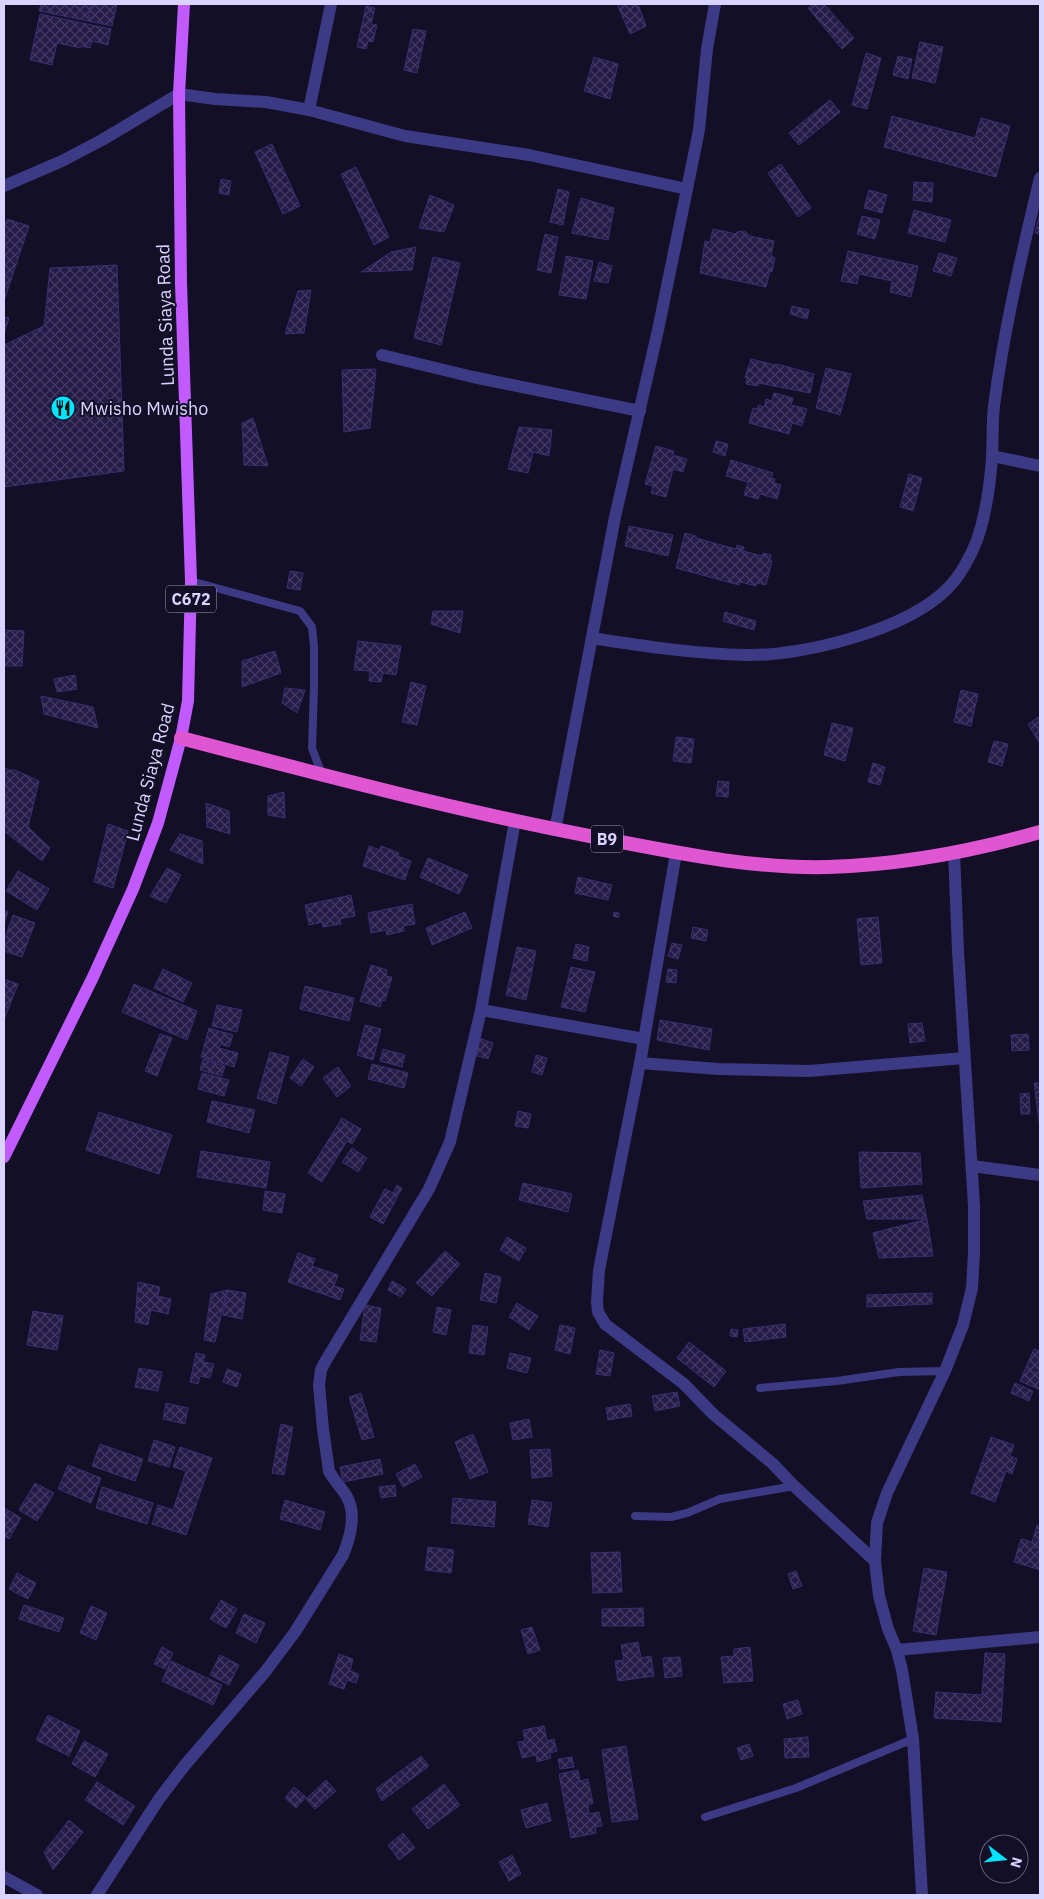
<svg xmlns="http://www.w3.org/2000/svg" width="1044" height="1899" viewBox="0 0 1044 1899" font-family="'IBM Plex Sans',sans-serif">
	<style>
		.building { fill: url(#building-cross-hatch); stroke: #3b2d73 }
		.lines { fill: none; stroke-linecap: round; stroke-linejoin: round }
		.service { stroke: #3d3a85; stroke-width: 8 }
		.minor { stroke: #3d3a85; stroke-width: 12 }
		.primary { stroke: #c25bff; stroke-width: 12 }
		.trunk { stroke: #e055d1; stroke-width: 14 }
		.labels { text-anchor: middle; dominant-baseline: central; stroke-width: 4; stroke-linejoin: round; paint-order: stroke }
		.shield { fill: #130f26; stroke: #9e99be; stroke-width: 1 }
		.shield-label { font-size: 16px; font-weight: bold; fill: #d9d4ff }
		.street-label { font-size: 18px; fill: #d9d4ff; stroke: #130f26 }
		.poi-label { font-size: 18px; fill: #d9d4ff; stroke: #130f26; text-anchor: start }
	</style>
	<defs>
		<pattern id="building-cross-hatch" width="8" height="8" patternUnits="userSpaceOnUse" patternTransform="scale(1.25)"><rect width="8" height="8" fill="#241b47"/><path d="M0 0l8 8M0 8l8-8" fill="none" stroke="#433b63"/></pattern>
	</defs>
	<rect width="100%" height="100%" fill="#130f26"/>
	<g class="building">
		<polygon points="41,4 91,4 88,21 39,11"/>
		<polygon points="91,4 117,4 112,26 88,21"/>
		<polygon points="617,4 638,4 646,26 630,34"/>
		<polygon points="813,4 824,4 854,38 842,49 808,8"/>
		<polygon points="366,6 375,8 371,24 377,25 373,42 368,41 366,49 357,47"/>
		<polygon points="40,14 111,29 108,45 92,41 90,48 81,46 81,48 57,43 52,65 30,60"/>
		<polygon points="413,29 426,31 417,73 404,70"/>
		<polygon points="920,42 943,47 935,83 912,78"/>
		<polygon points="866,53 881,58 867,109 852,105"/>
		<polygon points="898,56 912,59 908,79 893,75"/>
		<polygon points="594,57 618,64 610,99 584,91"/>
		<polygon points="830,100 840,112 799,145 789,133"/>
		<polygon points="892,116 975,138 981,118 1010,126 996,177 884,147"/>
		<polygon points="272,144 300,206 283,214 255,152"/>
		<polygon points="781,164 811,208 798,217 768,173"/>
		<polygon points="356,167 389,237 374,245 341,174"/>
		<polygon points="221,179 231,181 229,195 219,193"/>
		<polygon points="914,182 933,183 932,202 913,200"/>
		<polygon points="558,189 569,192 563,225 550,222"/>
		<polygon points="869,190 887,195 882,213 864,208"/>
		<polygon points="430,195 454,205 444,232 419,228"/>
		<polygon points="581,198 614,208 608,240 572,233"/>
		<polygon points="914,210 951,220 945,242 908,233"/>
		<polygon points="1040,213 1040,235 1035,233"/>
		<polygon points="862,216 880,220 875,239 857,234"/>
		<polygon points="7,219 29,226 4,301 4,229"/>
		<polygon points="713,229 736,234 737,232 744,231 750,236 774,241 771,256 775,258 772,272 770,271 766,287 700,273 705,241 710,242"/>
		<polygon points="545,234 558,237 551,273 537,270"/>
		<polygon points="416,247 412,270 361,272 391,252"/>
		<polygon points="848,251 918,266 911,297 890,292 892,281 859,274 857,284 841,281"/>
		<polygon points="939,253 957,258 951,276 933,271"/>
		<polygon points="566,256 593,261 586,299 559,295"/>
		<polygon points="433,257 460,263 441,345 414,338"/>
		<polygon points="599,262 612,266 608,283 594,281"/>
		<polygon points="117,265 124,471 4,487 4,345 44,326 50,268"/>
		<polygon points="311,290 304,333 285,334 298,291"/>
		<polygon points="792,306 809,310 807,319 790,314"/>
		<polygon points="4,317 9,318 4,334"/>
		<polygon points="751,359 775,365 777,364 814,374 810,393 758,383 758,386 746,384 747,378 745,377"/>
		<polygon points="826,368 851,374 840,415 816,408"/>
		<polygon points="376,369 370,428 344,432 342,370"/>
		<polygon points="774,393 793,398 791,405 807,409 802,426 792,423 789,434 749,423 753,408 757,409 759,405 764,407 766,399 772,401"/>
		<polygon points="253,418 268,466 244,465 242,423"/>
		<polygon points="519,427 552,430 549,456 533,452 528,473 508,469"/>
		<polygon points="716,441 728,444 725,456 713,452"/>
		<polygon points="656,446 674,451 673,455 687,459 683,472 673,469 666,497 651,493 653,486 645,484"/>
		<polygon points="731,460 773,473 771,478 775,479 774,483 781,485 777,499 760,494 758,499 744,495 748,482 726,476"/>
		<polygon points="909,474 922,478 913,511 900,507"/>
		<polygon points="629,526 673,535 668,556 625,546"/>
		<polygon points="685,533 696,536 696,538 736,549 737,545 744,547 743,551 762,556 763,553 771,555 770,561 772,561 766,585 757,583 756,586 740,582 739,585 676,568"/>
		<polygon points="290,571 303,573 300,590 287,588"/>
		<polygon points="433,611 463,611 460,633 431,624"/>
		<polygon points="725,612 756,621 754,630 723,621"/>
		<polygon points="4,630 24,631 22,666 4,666"/>
		<polygon points="358,641 401,646 396,675 383,673 381,682 369,681 370,671 354,670"/>
		<polygon points="275,651 281,673 242,687 242,661"/>
		<polygon points="75,675 77,689 57,692 54,679"/>
		<polygon points="411,682 426,686 417,725 402,722"/>
		<polygon points="285,688 305,690 297,713 282,703"/>
		<polygon points="961,690 978,694 971,726 954,722"/>
		<polygon points="41,696 93,707 98,728 44,714"/>
		<polygon points="1040,716 1040,744 1028,724"/>
		<polygon points="832,723 853,728 845,761 824,755"/>
		<polygon points="676,737 694,739 691,763 673,761"/>
		<polygon points="994,741 1008,744 1002,766 988,762"/>
		<polygon points="873,763 885,767 880,785 868,782"/>
		<polygon points="4,767 8,770 15,770 39,781 28,827 50,848 42,861 4,831"/>
		<polygon points="718,781 729,782 728,797 716,796"/>
		<polygon points="284,792 285,818 268,815 268,796"/>
		<polygon points="206,803 229,811 230,834 207,827"/>
		<polygon points="108,824 128,831 113,888 94,882"/>
		<polygon points="180,834 202,841 203,864 170,850"/>
		<polygon points="369,846 380,850 381,846 399,853 398,856 411,861 405,880 363,866"/>
		<polygon points="428,858 468,875 459,894 420,877"/>
		<polygon points="167,868 181,875 166,903 150,896"/>
		<polygon points="18,871 49,889 37,910 6,891"/>
		<polygon points="578,877 612,885 608,900 575,893"/>
		<polygon points="351,895 355,916 340,919 341,924 323,927 322,922 309,925 305,905"/>
		<polygon points="412,904 415,924 403,926 404,931 387,935 386,930 371,933 368,913"/>
		<polygon points="4,910 8,912 4,924"/>
		<polygon points="465,912 472,928 432,945 426,928"/>
		<polygon points="614,912 619,913 619,918 613,916"/>
		<polygon points="13,915 35,923 22,957 4,951 4,941"/>
		<polygon points="878,917 882,963 861,965 857,919"/>
		<polygon points="693,927 708,930 706,941 691,938"/>
		<polygon points="672,943 682,945 678,959 668,956"/>
		<polygon points="576,944 589,947 587,961 573,958"/>
		<polygon points="517,947 536,951 526,1000 506,995"/>
		<polygon points="371,965 387,970 386,976 392,977 385,1001 382,1000 380,1007 360,1001"/>
		<polygon points="571,967 595,972 585,1012 561,1007"/>
		<polygon points="163,969 192,983 183,1002 154,988"/>
		<polygon points="668,969 677,970 676,983 666,982"/>
		<polygon points="4,979 18,984 4,1020"/>
		<polygon points="134,984 197,1011 187,1040 122,1012"/>
		<polygon points="305,986 354,998 349,1021 300,1009"/>
		<polygon points="217,1005 242,1010 237,1032 212,1026"/>
		<polygon points="660,1020 712,1029 709,1050 657,1040"/>
		<polygon points="922,1023 925,1041 910,1043 908,1024"/>
		<polygon points="365,1025 381,1029 373,1060 357,1055"/>
		<polygon points="209,1028 233,1035 229,1047 220,1044 219,1048 238,1053 234,1067 201,1057"/>
		<polygon points="160,1034 172,1038 157,1076 145,1071"/>
		<polygon points="1028,1034 1029,1050 1012,1051 1011,1035"/>
		<polygon points="479,1038 493,1043 488,1059 474,1055"/>
		<polygon points="383,1049 405,1055 402,1067 380,1061"/>
		<polygon points="270,1052 289,1057 276,1104 257,1098"/>
		<polygon points="536,1055 547,1058 542,1075 532,1072"/>
		<polygon points="203,1059 225,1066 222,1076 200,1070"/>
		<polygon points="303,1059 314,1067 301,1086 290,1078"/>
		<polygon points="372,1064 408,1073 404,1088 368,1079"/>
		<polygon points="338,1067 351,1086 337,1097 323,1078"/>
		<polygon points="202,1073 229,1080 224,1096 198,1089"/>
		<polygon points="1034,1083 1040,1083 1040,1129"/>
		<polygon points="1029,1093 1030,1114 1021,1114 1020,1094"/>
		<polygon points="212,1101 255,1110 249,1133 207,1122"/>
		<polygon points="518,1111 531,1114 528,1128 515,1126"/>
		<polygon points="99,1112 172,1135 159,1174 86,1150"/>
		<polygon points="342,1118 361,1129 352,1144 347,1141 322,1182 308,1173"/>
		<polygon points="352,1148 367,1158 358,1172 342,1162"/>
		<polygon points="201,1151 270,1162 266,1188 197,1177"/>
		<polygon points="859,1152 920,1153 922,1184 861,1188"/>
		<polygon points="523,1183 572,1194 568,1212 519,1200"/>
		<polygon points="397,1185 402,1188 383,1224 370,1217 385,1189 393,1193"/>
		<polygon points="265,1191 285,1194 282,1213 263,1210"/>
		<polygon points="922,1195 927,1219 867,1219 863,1201"/>
		<polygon points="927,1219 933,1256 879,1258 873,1233"/>
		<polygon points="507,1237 526,1248 519,1261 500,1250"/>
		<polygon points="445,1251 460,1264 432,1296 416,1283"/>
		<polygon points="298,1253 315,1259 312,1266 338,1275 334,1286 344,1289 340,1300 288,1282"/>
		<polygon points="485,1273 501,1277 496,1303 480,1300"/>
		<polygon points="392,1281 406,1289 401,1297 388,1290"/>
		<polygon points="138,1282 160,1287 158,1296 171,1299 168,1314 151,1310 148,1325 135,1322"/>
		<polygon points="227,1290 246,1293 242,1319 223,1315"/>
		<polygon points="227,1290 215,1342 204,1340 211,1294"/>
		<polygon points="932,1293 932,1304 867,1307 867,1295"/>
		<polygon points="517,1303 538,1316 529,1330 509,1317"/>
		<polygon points="365,1305 381,1308 376,1342 360,1340"/>
		<polygon points="437,1307 451,1310 446,1335 433,1332"/>
		<polygon points="33,1311 63,1316 57,1350 27,1345"/>
		<polygon points="785,1324 786,1337 745,1342 743,1329"/>
		<polygon points="473,1325 488,1327 484,1355 469,1353"/>
		<polygon points="560,1325 575,1328 570,1354 555,1350"/>
		<polygon points="731,1329 738,1330 737,1337 730,1336"/>
		<polygon points="689,1342 726,1371 714,1387 677,1358"/>
		<polygon points="1034,1349 1040,1351 1040,1390 1020,1381"/>
		<polygon points="600,1350 614,1353 610,1376 596,1374"/>
		<polygon points="196,1353 205,1355 203,1362 214,1364 210,1378 200,1376 198,1384 190,1382"/>
		<polygon points="510,1353 531,1358 527,1373 507,1368"/>
		<polygon points="139,1368 162,1372 158,1391 135,1387"/>
		<polygon points="227,1369 241,1374 237,1387 223,1382"/>
		<polygon points="1015,1383 1033,1391 1029,1401 1011,1393"/>
		<polygon points="677,1392 680,1406 655,1411 652,1396"/>
		<polygon points="361,1393 374,1437 362,1440 349,1397"/>
		<polygon points="166,1403 188,1408 185,1424 163,1419"/>
		<polygon points="630,1404 632,1416 608,1420 606,1408"/>
		<polygon points="529,1419 532,1437 513,1440 510,1423"/>
		<polygon points="281,1424 293,1427 284,1475 272,1473"/>
		<polygon points="473,1434 488,1472 470,1479 455,1442"/>
		<polygon points="991,1437 1014,1445 1010,1456 1017,1459 1012,1474 1006,1471 995,1502 971,1493"/>
		<polygon points="154,1440 175,1447 169,1467 148,1461"/>
		<polygon points="100,1444 143,1459 135,1481 92,1466"/>
		<polygon points="180,1447 212,1458 186,1535 152,1524 158,1505 173,1510 186,1471 173,1467"/>
		<polygon points="550,1449 552,1476 532,1478 530,1450"/>
		<polygon points="380,1459 383,1474 343,1482 340,1467"/>
		<polygon points="415,1464 422,1477 403,1487 396,1474"/>
		<polygon points="68,1465 101,1478 91,1503 58,1489"/>
		<polygon points="35,1483 54,1493 37,1521 19,1510"/>
		<polygon points="395,1485 396,1496 381,1498 379,1487"/>
		<polygon points="102,1487 153,1503 147,1524 96,1508"/>
		<polygon points="453,1498 496,1502 494,1527 451,1523"/>
		<polygon points="285,1500 325,1512 320,1530 280,1519"/>
		<polygon points="532,1500 552,1503 548,1527 528,1524"/>
		<polygon points="4,1508 21,1518 9,1539 4,1536"/>
		<polygon points="1037,1525 1040,1526 1040,1570 1014,1562 1021,1539 1032,1542"/>
		<polygon points="428,1547 454,1550 451,1573 425,1570"/>
		<polygon points="620,1552 622,1592 593,1593 591,1553"/>
		<polygon points="924,1568 947,1572 936,1635 913,1631"/>
		<polygon points="796,1571 802,1586 793,1589 788,1574"/>
		<polygon points="17,1573 36,1583 28,1599 9,1589"/>
		<polygon points="221,1600 237,1609 226,1628 210,1619"/>
		<polygon points="24,1605 64,1618 59,1632 19,1619"/>
		<polygon points="91,1606 107,1613 96,1640 80,1633"/>
		<polygon points="643,1608 644,1626 602,1626 602,1609"/>
		<polygon points="244,1614 265,1623 256,1643 236,1633"/>
		<polygon points="532,1627 540,1650 528,1654 521,1630"/>
		<polygon points="638,1642 641,1658 651,1656 654,1676 618,1681 615,1661 624,1660 621,1645"/>
		<polygon points="162,1647 173,1653 165,1669 154,1664"/>
		<polygon points="750,1647 753,1681 724,1683 721,1657 734,1656 734,1649"/>
		<polygon points="985,1653 1005,1654 1001,1722 934,1718 936,1692 982,1695"/>
		<polygon points="339,1654 353,1659 350,1671 359,1674 356,1683 347,1680 344,1689 329,1684"/>
		<polygon points="220,1655 239,1665 229,1685 210,1675"/>
		<polygon points="680,1657 682,1676 665,1678 663,1658"/>
		<polygon points="171,1661 222,1685 213,1705 162,1681"/>
		<polygon points="798,1700 802,1714 787,1719 783,1704"/>
		<polygon points="48,1715 80,1731 69,1756 36,1740"/>
		<polygon points="544,1726 547,1741 554,1739 557,1751 550,1753 551,1758 537,1762 536,1755 522,1758 518,1742 525,1741 523,1730"/>
		<polygon points="808,1737 809,1757 785,1758 784,1739"/>
		<polygon points="84,1741 108,1754 95,1777 72,1764"/>
		<polygon points="749,1744 753,1756 741,1760 737,1748"/>
		<polygon points="626,1746 638,1819 612,1822 602,1750"/>
		<polygon points="421,1756 429,1766 382,1801 376,1789"/>
		<polygon points="572,1757 574,1767 560,1769 558,1759"/>
		<polygon points="578,1770 580,1781 588,1779 593,1803 588,1805 589,1814 599,1812 602,1826 595,1827 596,1833 571,1838 559,1774"/>
		<polygon points="326,1780 336,1791 315,1809 306,1799"/>
		<polygon points="97,1782 135,1806 123,1825 85,1800"/>
		<polygon points="444,1784 460,1805 428,1829 412,1809"/>
		<polygon points="294,1787 306,1797 296,1808 285,1798"/>
		<polygon points="547,1803 551,1821 526,1828 521,1810"/>
		<polygon points="69,1820 83,1832 53,1870 44,1852"/>
		<polygon points="403,1833 415,1848 399,1860 388,1845"/>
		<polygon points="512,1855 521,1874 509,1881 499,1862"/>
	</g>
	<g class="lines">
		<g class="service">
			<polyline points="191,581 300,611 312,627 314,646 314,688 312,748 322,775"/>
			<polyline points="760,1388 837,1381 899,1372 945,1371"/>
			<polyline points="635,1516 671,1517 687,1513 720,1499 794,1486"/>
			<polyline points="705,1817 796,1788 913,1739"/>
		</g>
		<g class="minor">
			<polyline points="309,110 331,4"/>
			<polyline points="4,186 62,161 102,140 179,94 215,99 266,102 309,110 405,136 529,155 687,189"/>
			<polyline points="382,355 473,377 640,411"/>
			<polyline points="992,456 1040,466"/>
			<path d="M592,638C643,646 695,654 747,655C804,656 907,630 948,588C960,576 971,556 977,540C986,514 990,485 992,458C993,440 992,423 994,406C1004,329 1022,253 1040,178"/>
			<polyline points="555,830 615,517 658,330 687,189 699,130 707,49 715,4"/>
			<polyline points="676,853 640,1063 599,1270 597,1302 598,1312 605,1324 684,1384 713,1414 772,1463 794,1486 875,1561"/>
			<polyline points="481,1010 644,1039"/>
			<polyline points="640,1063 718,1069 809,1071 964,1058"/>
			<polyline points="972,1166 1040,1175"/>
			<polyline points="897,1650 1040,1637"/>
			<polyline points="4,1877 37,1895"/>
			<path d="M97,1895L159,1799L185,1765L265,1672L295,1632L343,1555C350,1538 357,1515 347,1497C342,1488 334,1481 329,1471L323,1429L319,1385L321,1370L325,1362L429,1189L450,1142L481,1010L515,821"/>
			<polyline points="922,1895 913,1739 902,1670 897,1650 888,1629 879,1596 875,1561 877,1523 887,1493 945,1371 963,1325 972,1288 974,1253 974,1206 958,951 954,852"/>
		</g>
		<polyline class="primary" points="4,1157 93,977 133,889 158,823 181,738 188,701 191,581 181,283 179,94 184,4"/>
		<path class="trunk" d="M181,738C322,775 462,812 605,839C678,853 753,869 828,867C898,865 973,851 1040,832"/>
	</g>
	<defs>
		<symbol id="restaurant-disc" viewBox="-11 -11 22 22"><circle r="9.5" fill="#00e5ff" stroke="#130f26"/><path d="M-5-6h1v4h1v-4h1v4h1v-4h1v5L-1.5 .5V6h-2V.5L-5-1ZM5-6V6H3V1.5H1.5Q1.5-4 5-6Z" fill="#111"/></symbol>
	</defs>
	<g fill-rule="evenodd">
		<use href="#restaurant-disc" x="49" y="394" width="28" height="28"/>
	</g>
	<g class="labels">
		<g class="shield">
			<rect x="166" y="585.5" width="50" height="27" rx="4"/>
			<rect x="591" y="825.5" width="32" height="27" rx="4"/>
		</g>
		<g class="shield-label">
			<text x="191" y="599">C672</text>
			<text x="607" y="839">B9</text>
		</g>
		<g class="street-label">
			<text transform="translate(165 315) rotate(-92)">Lunda Siaya Road</text>
			<text transform="translate(150 772) rotate(-75)">Lunda Siaya Road</text>
		</g>
		<g class="poi-label">
			<text x="80" y="408">Mwisho Mwisho</text>
		</g>
	</g>
	<rect width="1044" height="1899" fill="none" stroke="#d9d4ff" stroke-width="10"/>
	<g transform="translate(1004 1859) rotate(106)"><circle r="24" fill="#130f26" stroke="#625e7d"/>
	<path d="M0-4L9 19L0 12L-9 19Z" fill="#00e5ff"/>
	<text y="-8" font-size="14" font-weight="bold" text-anchor="middle" fill="#d9d4ff">N</text>
	</g>
</svg>
